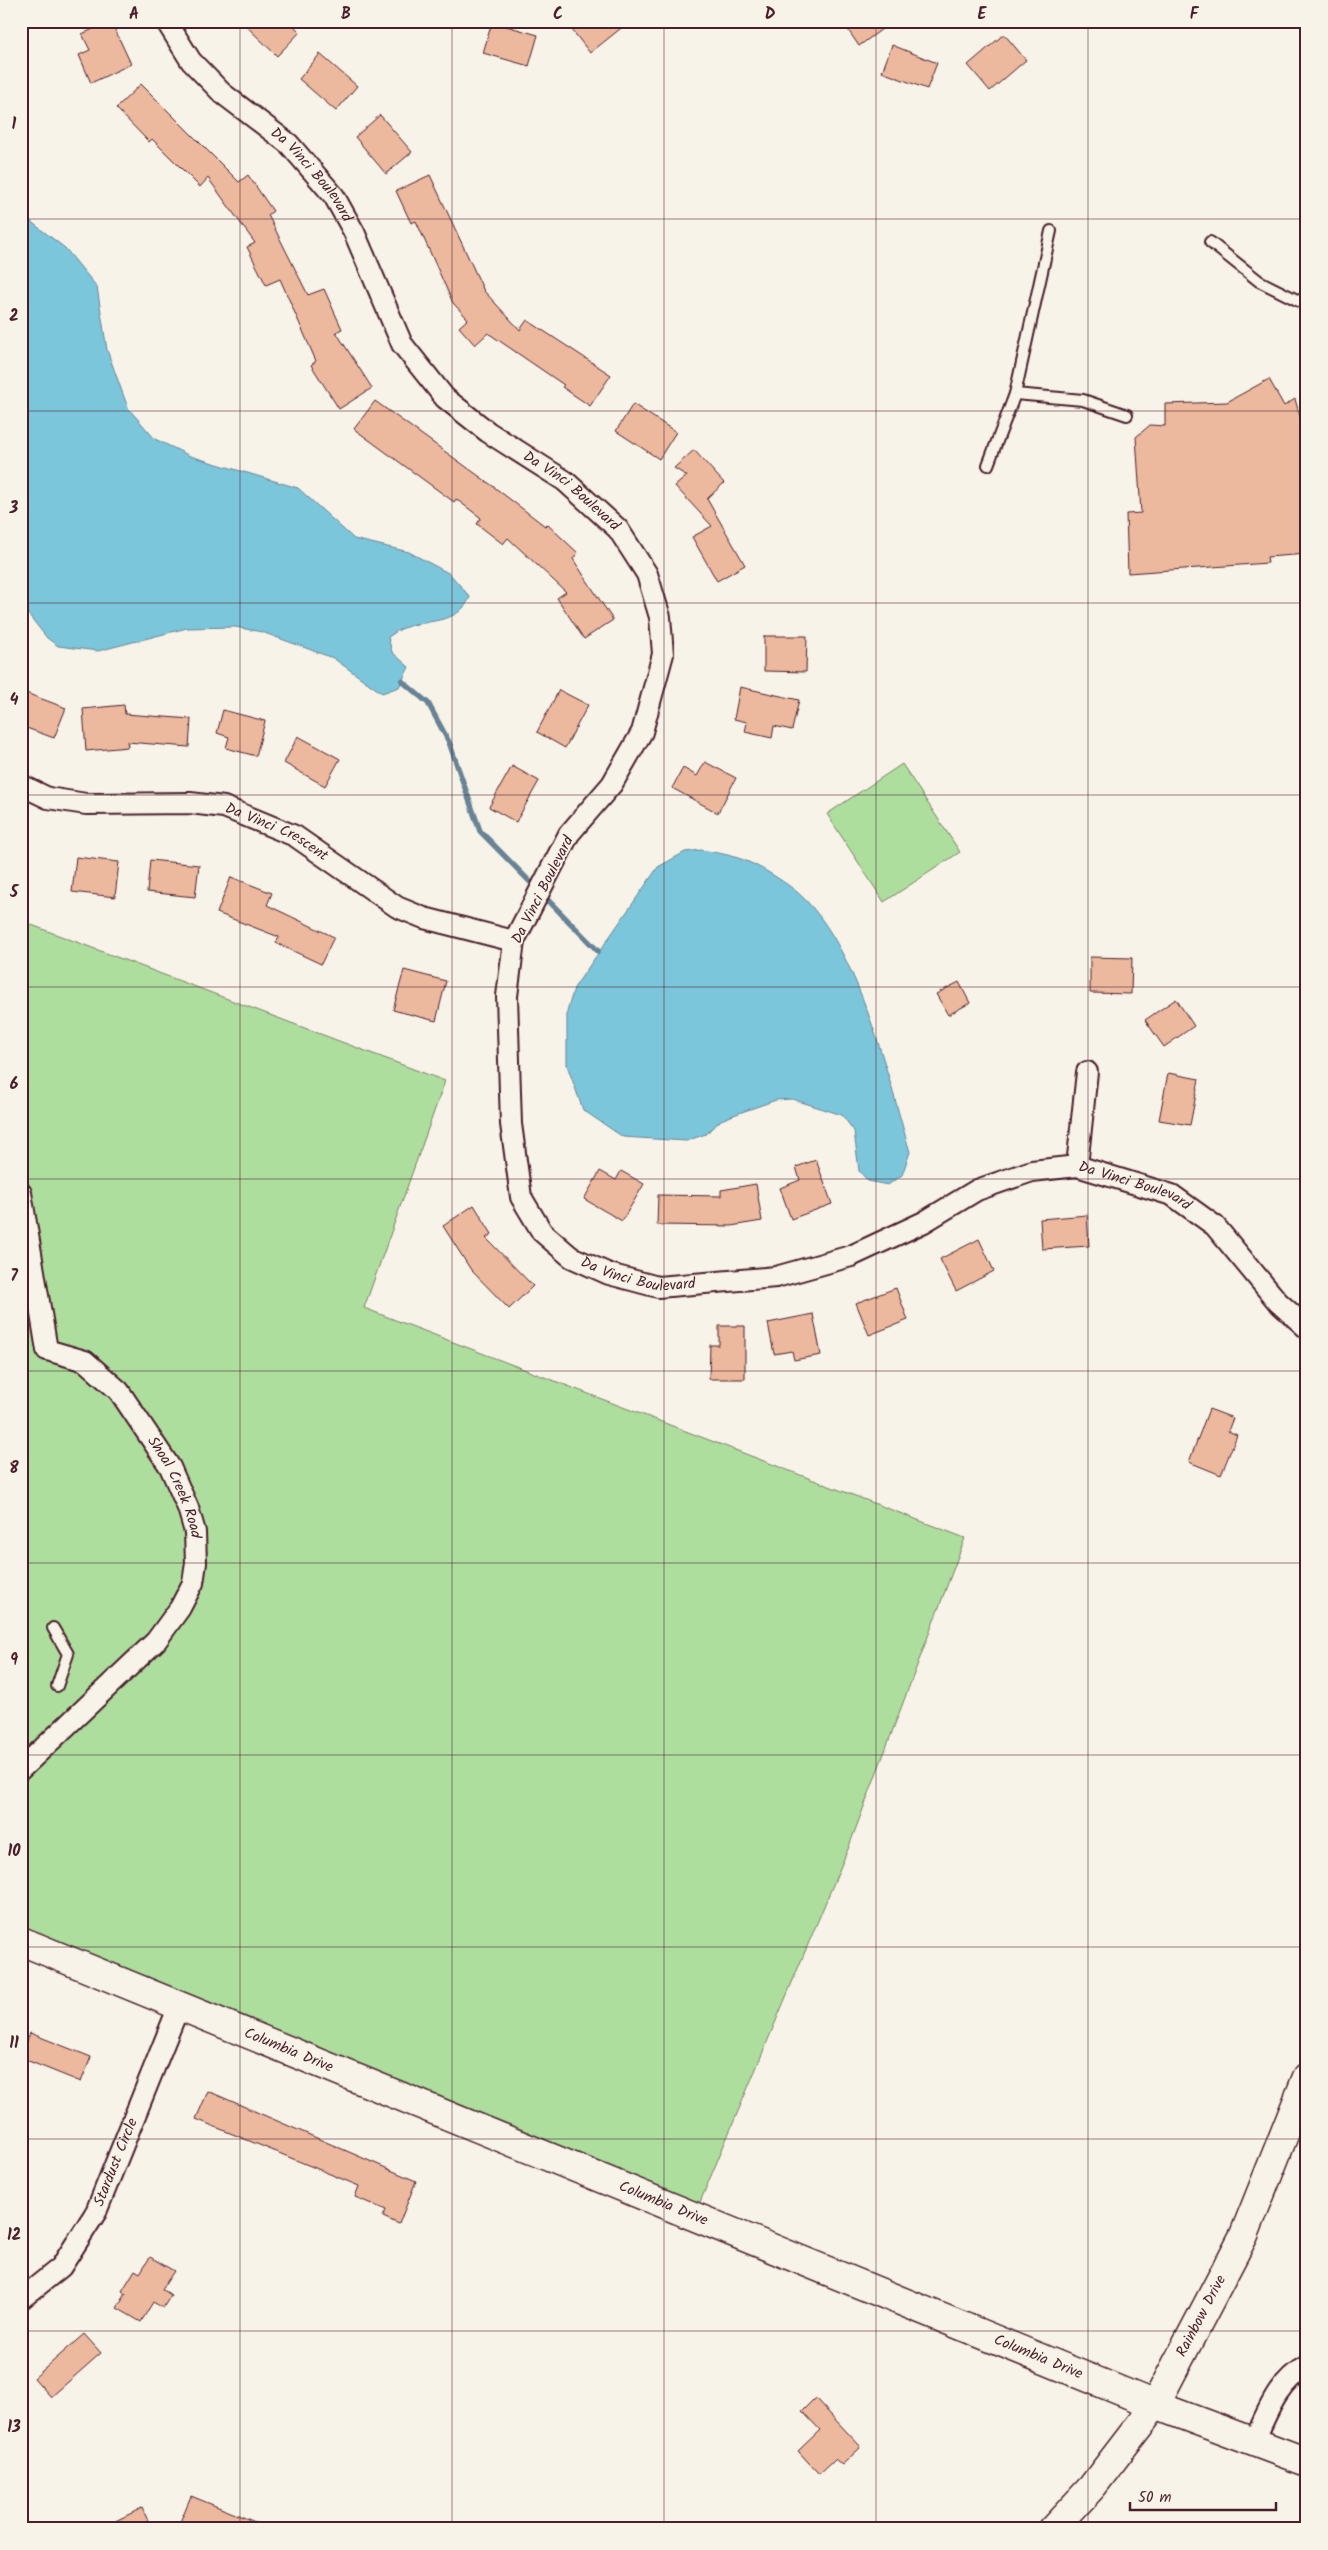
<svg xmlns="http://www.w3.org/2000/svg" width="1328" height="2550" viewBox="0 0 1328 2550" font-family="Kalam,sans-serif">
	<style>
		.green { fill: #adde9e; stroke: #7c7e64 }
		.water { fill: #7bc6db; stroke: #678395 }
		.lines { fill: none; stroke-linecap: round; stroke-linejoin: round }
		.stream { stroke: #678395; stroke-width: 5.5 }
		.building { fill: #ecb89e; stroke: #4a1f2b }
		.lane-casing { stroke: #4a1f2b; stroke-width: 14 }
		.street-casing { stroke: #4a1f2b; stroke-width: 24 }
		.secondary-casing { stroke: #4a1f2b; stroke-width: 31 }
		.lane { stroke: #f7f3e8; stroke-width: 10 }
		.street { stroke: #f7f3e8; stroke-width: 20 }
		.secondary { stroke: #f7f3e8; stroke-width: 28 }
		.grid { fill: none; stroke: #4a1f2b; stroke-width: 1; stroke-opacity: 0.55 }
		.labels { text-anchor: middle; dominant-baseline: central; stroke-width: 4; stroke-linejoin: round; paint-order: stroke }
		.street-label { font-size: 15px; fill: #4a1f2b; stroke: #f7f3e8 }
		.neatline { fill: none; stroke: #4a1f2b; stroke-width: 2 }
		.grid-label { font-size: 16px; text-anchor: middle; font-weight: bold; fill: #4a1f2b }
	</style>
	<rect width="100%" height="100%" fill="#f7f3e8"/>
	<filter id="ink" filterUnits="userSpaceOnUse"><feTurbulence type="fractalNoise" baseFrequency=".02" numOctaves="2"/><feDisplacementMap in="SourceGraphic" scale="10" xChannelSelector="R" yChannelSelector="G"/><feConvolveMatrix kernelMatrix="1 2 1 2 8 2 1 2 1" color-interpolation-filters="sRGB"/></filter>
	<g filter="url(#ink)">
		<g class="green">
			<polygon points="902,764 960,852 884,902 827,814"/>
			<polygon points="21,921 445,1081 364,1308 965,1538 848,1849 695,2214 21,1940"/>
		</g>
		<g class="water">
			<path d="M21,214L65,248L97,287L107,350L128,408L155,439L190,456L298,488L354,539L409,552L450,574L470,597C458,626 426,618 401,629C396,631 392,635 388,637L392,652L409,667L399,687L382,693L333,658L262,632L235,627L187,628L98,651L58,646L47,638L21,605Z"/>
			<path d="M701,850C713,852 726,854 738,858C754,863 774,875 788,885C856,932 887,1075 910,1152L902,1175L888,1185L868,1181L859,1171L854,1131L842,1115L792,1099L776,1100L739,1113L721,1120L706,1134L686,1141L623,1137L583,1110L567,1065V1012L574,988L658,867L685,852Z"/>
		</g>
		<g class="lines">
			<polyline class="stream" points="402,681 428,703 449,742 480,831 598,951"/>
		</g>
		<g class="building">
			<polygon points="111,21 131,64 91,83 79,55 90,50 82,34"/>
			<polygon points="241,21 289,21 300,32 277,56"/>
			<polygon points="565,21 630,21 590,53"/>
			<polygon points="842,21 893,21 859,46"/>
			<polygon points="492,22 538,35 529,66 483,53"/>
			<polygon points="1004,34 1026,60 990,91 968,65"/>
			<polygon points="892,45 937,63 927,89 882,72"/>
			<polygon points="320,54 357,86 336,111 299,79"/>
			<polygon points="141,84 239,182 248,175 273,211 268,215 308,295 324,289 342,329 336,332 372,388 339,409 311,365 316,361 280,279 266,285 247,247 255,243 208,178 200,187 152,139 149,142 116,108"/>
			<polygon points="380,115 412,152 386,174 355,137"/>
			<polygon points="430,175 484,291 520,330 527,320 611,375 590,406 562,387 564,385 488,333 475,345 459,327 468,319 453,303 416,221 411,223 396,191"/>
			<polygon points="1269,379 1284,406 1295,399 1307,441 1307,454 1305,454 1307,554 1267,557 1268,563 1128,573 1126,514 1141,513 1136,437 1150,425 1165,426 1165,404 1227,402"/>
			<polygon points="375,401 490,484 545,526 547,524 578,553 573,559 613,620 584,639 557,598 566,592 508,538 503,544 477,524 481,518 456,499 454,502 354,429"/>
			<polygon points="633,404 676,432 659,459 616,431"/>
			<polygon points="694,450 724,483 707,499 745,565 717,581 692,537 712,526 675,486 687,476 674,468"/>
			<polygon points="764,636 807,636 806,672 764,671"/>
			<polygon points="740,687 799,700 792,730 774,726 772,738 745,732 747,722 734,719"/>
			<polygon points="559,690 588,705 565,748 537,732"/>
			<polygon points="26,693 66,708 54,738 21,726 21,706"/>
			<polygon points="124,705 125,714 191,719 189,747 127,742 128,747 86,751 83,709"/>
			<polygon points="223,710 265,721 256,756 226,748 229,737 217,733"/>
			<polygon points="298,736 340,759 325,786 284,763"/>
			<polygon points="705,762 736,778 718,813 672,788 683,768 697,776"/>
			<polygon points="512,766 539,781 516,822 489,807"/>
			<polygon points="76,857 119,862 115,897 72,892"/>
			<polygon points="150,860 199,865 195,897 147,892"/>
			<polygon points="231,877 272,893 267,905 334,937 321,964 276,943 279,937 217,913"/>
			<polygon points="1090,957 1132,958 1131,994 1090,993"/>
			<polygon points="404,970 446,981 436,1021 393,1010"/>
			<polygon points="959,982 970,1003 948,1015 936,994"/>
			<polygon points="1176,999 1194,1026 1164,1047 1145,1020"/>
			<polygon points="1168,1073 1199,1079 1190,1125 1159,1120"/>
			<polygon points="816,1160 832,1204 791,1219 780,1188 800,1180 796,1167"/>
			<polygon points="600,1171 616,1180 621,1171 644,1184 622,1221 584,1199"/>
			<polygon points="756,1184 762,1221 731,1226 657,1225 658,1195 721,1196 721,1190"/>
			<polygon points="474,1205 492,1234 486,1238 533,1286 509,1309 471,1270 443,1226"/>
			<polygon points="1087,1215 1089,1246 1042,1249 1040,1219"/>
			<polygon points="979,1239 994,1271 956,1291 940,1259"/>
			<polygon points="896,1288 908,1320 869,1335 856,1303"/>
			<polygon points="813,1314 821,1355 794,1360 792,1351 774,1354 768,1323"/>
			<polygon points="719,1326 745,1326 745,1379 709,1379 710,1345 719,1345"/>
			<polygon points="1209,1409 1233,1418 1228,1431 1237,1435 1221,1475 1189,1462"/>
			<polygon points="30,2033 91,2057 81,2082 21,2058"/>
			<polygon points="208,2091 416,2181 399,2224 383,2217 386,2210 355,2197 359,2186 196,2119"/>
			<polygon points="150,2257 174,2271 162,2289 171,2295 163,2308 153,2302 141,2322 117,2308 126,2294 122,2291 135,2270 140,2273"/>
			<polygon points="84,2334 101,2353 51,2397 34,2378"/>
			<polygon points="815,2398 861,2447 842,2465 835,2459 819,2474 798,2451 820,2430 802,2411"/>
			<polygon points="191,2496 270,2528 270,2529 177,2529"/>
			<polygon points="142,2508 152,2529 99,2529"/>
		</g>
		<g class="lines">
			<defs>
				<g id="lane">
					<polyline points="1210,242 1259,281 1307,305"/>
					<polyline points="1015,394 1083,400 1127,415"/>
					<polyline points="988,465 1015,394 1051,231"/>
					<polyline points="53,1628 68,1654 57,1686"/>
				</g>
				<g id="street">
					<path id="s1" d="M166,21L191,61L222,93L289,144L334,196L354,232L402,344L445,398L488,432L565,481L618,529L647,574L660,617L663,654L642,732L612,784L569,834L514,941L507,996L511,1124L521,1197L542,1232L571,1257L609,1274L658,1287L776,1277L851,1256L924,1222L977,1190L1032,1171L1077,1166L1172,1195L1215,1226L1278,1302L1307,1328"/>
					<path id="s2" d="M21,785L48,798L86,804L190,803L224,807L295,836L397,907L424,918L514,941"/>
					<polyline points="1077,1166 1087,1072"/>
					<path id="s3" d="M21,1193L47,1350L85,1361L119,1391L170,1467L188,1508L195,1532L196,1563L193,1583L180,1608L156,1641L21,1769"/>
					<path id="s4" d="M21,2299L61,2267L96,2212L179,2006"/>
					<path d="M1254,2441C1267,2413 1278,2381 1307,2366"/>
				</g>
				<g id="secondary">
					<path id="s5" d="M21,1941L1155,2405L1307,2462"/>
					<path id="s6" d="M1053,2529L1092,2487L1155,2405L1244,2235L1307,2077"/>
				</g>
			</defs>
			<use href="#lane" class="lane-casing"/>
			<use href="#street" class="street-casing"/>
			<use href="#secondary" class="secondary-casing"/>
			<use href="#lane" class="lane"/>
			<use href="#street" class="street"/>
			<use href="#secondary" class="secondary"/>
		</g>
	</g>
	<path class="grid" d="M240,21V2529M452,21V2529M664,21V2529M876,21V2529M1088,21V2529M21,219H1307M21,411H1307M21,603H1307M21,795H1307M21,987H1307M21,1179H1307M21,1371H1307M21,1563H1307M21,1755H1307M21,1947H1307M21,2139H1307M21,2331H1307"/>
	<g class="labels">
		<g class="street-label">
			<text stroke="none"><textPath href="#s1" startOffset="214">Da Vinci Boulevard</textPath></text>
			<text stroke="none"><textPath href="#s1" startOffset="634">Da Vinci Boulevard</textPath></text>
			<text stroke="none"><textPath href="#s2" startOffset="265">Da Vinci Crescent</textPath></text>
			<text transform="translate(543 890) rotate(-63)">Da Vinci Boulevard</text>
			<text stroke="none"><textPath href="#s1" startOffset="2089">Da Vinci Boulevard</textPath></text>
			<text stroke="none"><textPath href="#s1" startOffset="1564">Da Vinci Boulevard</textPath></text>
			<text stroke="none"><textPath href="#s3" startOffset="356">Shoal Creek Road</textPath></text>
			<text stroke="none"><textPath href="#s5" startOffset="289">Columbia Drive</textPath></text>
			<text stroke="none"><textPath href="#s4" startOffset="170">Stardust Circle</textPath></text>
			<text stroke="none"><textPath href="#s5" startOffset="694">Columbia Drive</textPath></text>
			<text stroke="none"><textPath href="#s6" startOffset="261">Rainbow Drive</textPath></text>
			<text stroke="none"><textPath href="#s5" startOffset="1099">Columbia Drive</textPath></text>
		</g>
	</g>
	<rect width="1328" height="2550" fill="none" stroke="#f7f3e8" stroke-width="55"/>
	<path d="M1130 2502v8h146v-8" fill="none" stroke="#4a1f2b" stroke-width="2.5"/>
	<text x="1138" y="2502" font-size="15" fill="#4a1f2b" stroke="#f7f3e8" stroke-width="4" paint-order="stroke">50 m</text>
	<rect x="28" y="28" width="1272" height="2494" class="neatline"/>
	<g class="grid-label">
		<text x="134" y="19">A</text>
		<text x="346" y="19">B</text>
		<text x="558" y="19">C</text>
		<text x="770" y="19">D</text>
		<text x="982" y="19">E</text>
		<text x="1194" y="19">F</text>
		<text x="14" y="129">1</text>
		<text x="14" y="321">2</text>
		<text x="14" y="513">3</text>
		<text x="14" y="705">4</text>
		<text x="14" y="897">5</text>
		<text x="14" y="1089">6</text>
		<text x="14" y="1281">7</text>
		<text x="14" y="1473">8</text>
		<text x="14" y="1665">9</text>
		<text x="14" y="1856">10</text>
		<text x="14" y="2048">11</text>
		<text x="14" y="2240">12</text>
		<text x="14" y="2432">13</text>
	</g>
</svg>
